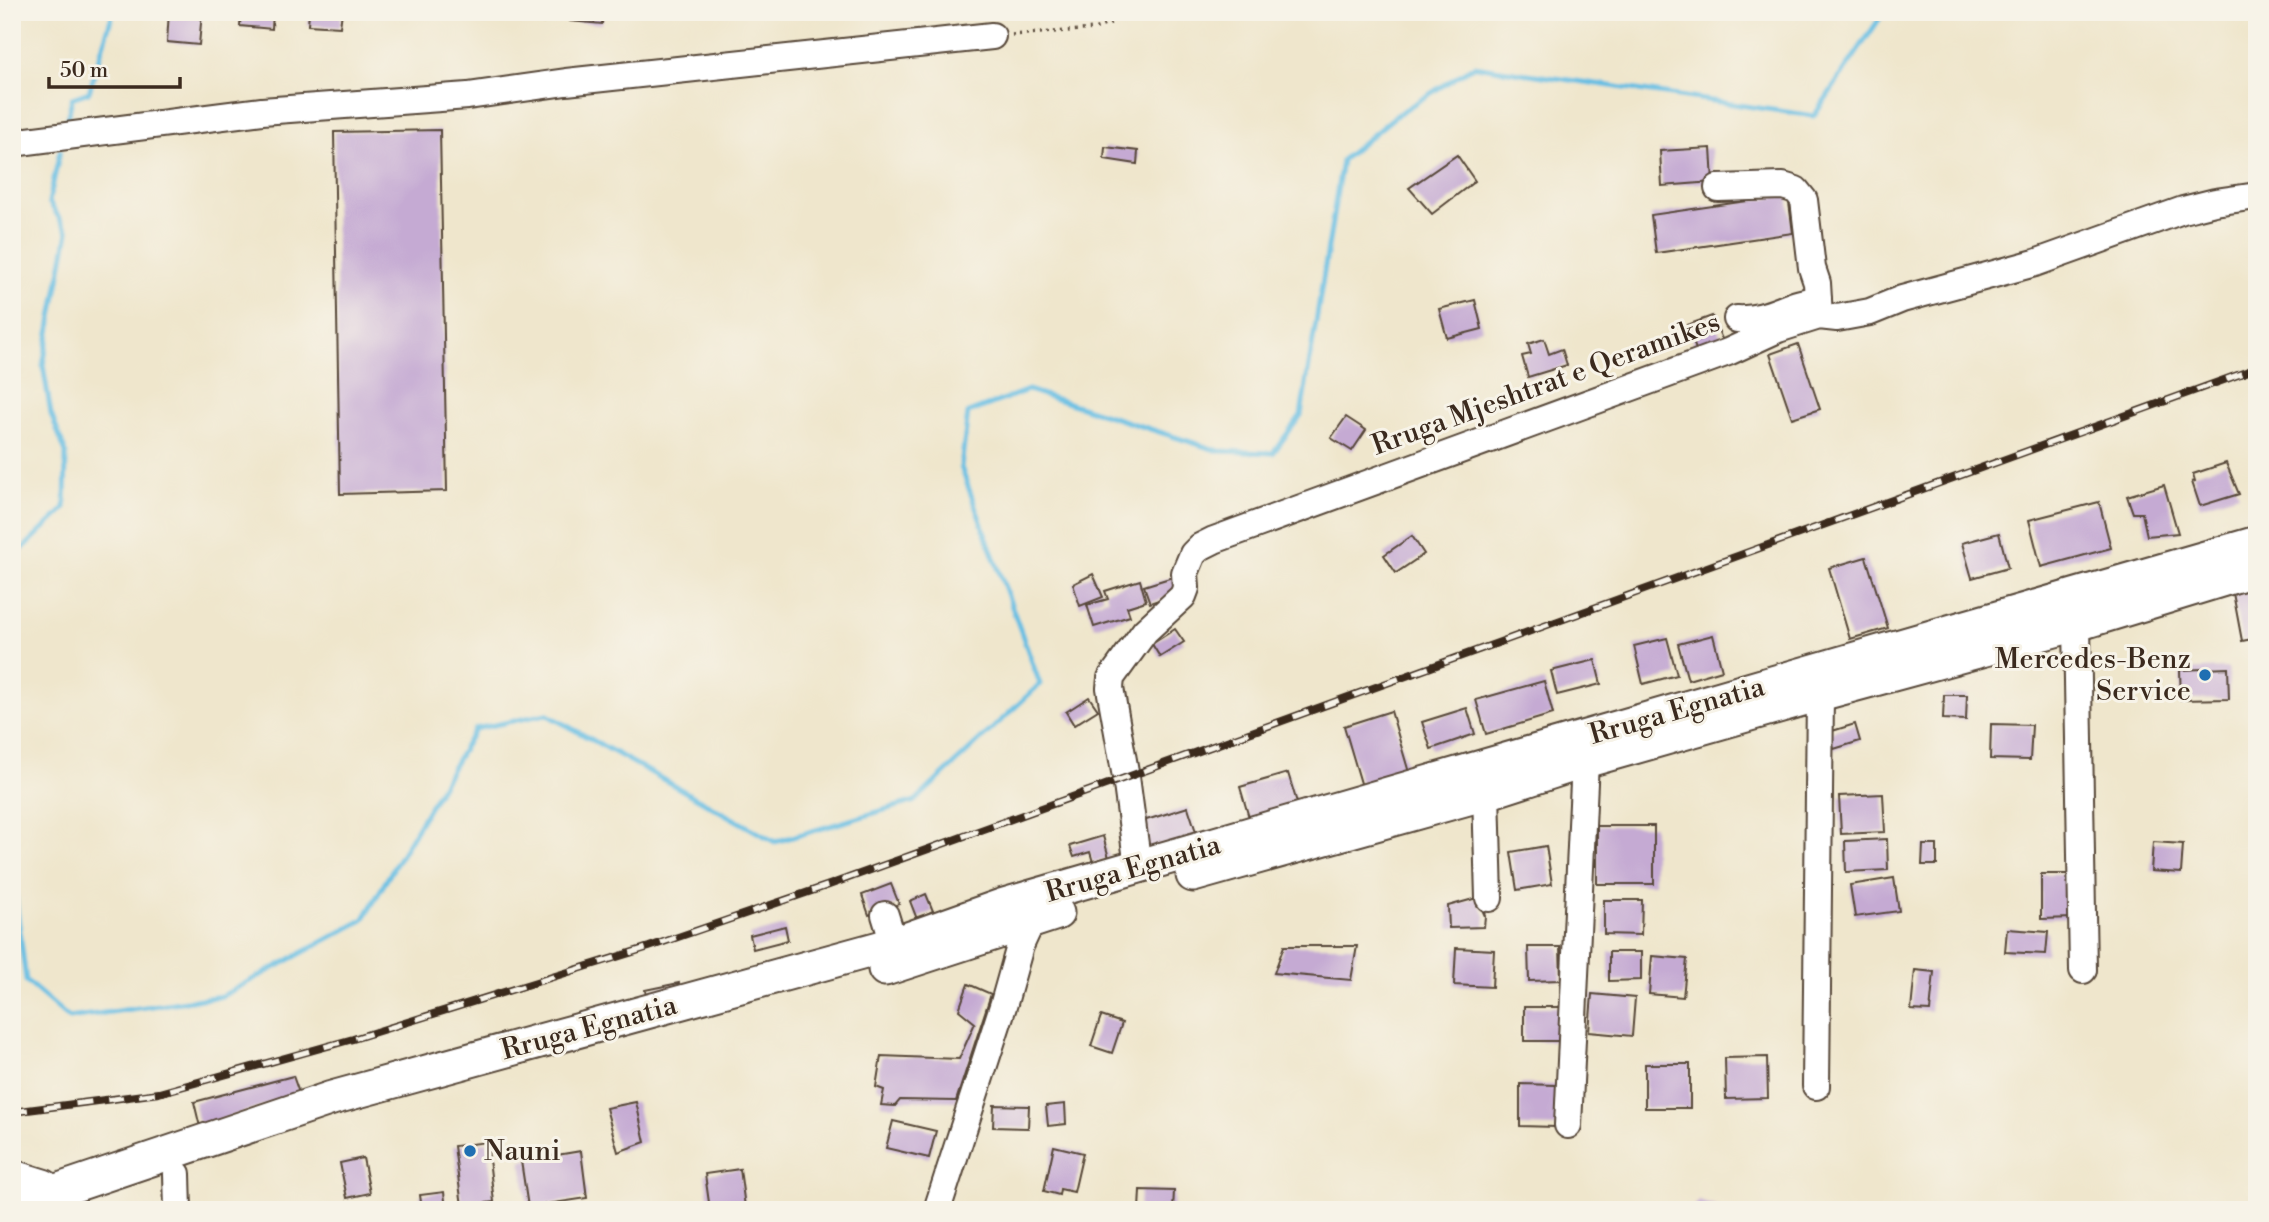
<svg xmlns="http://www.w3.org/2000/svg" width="2269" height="1222" viewBox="0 0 2269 1222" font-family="'Libre Bodoni',serif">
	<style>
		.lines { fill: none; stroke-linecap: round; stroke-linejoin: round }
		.stream { stroke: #65bee3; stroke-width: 5 }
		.building { fill: #c5aad3 }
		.minor-casing { stroke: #564638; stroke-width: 30 }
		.major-casing { stroke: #564638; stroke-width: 37 }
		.path { stroke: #564638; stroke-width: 3.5; stroke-dasharray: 2 5; stroke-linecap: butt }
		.minor { stroke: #fff; stroke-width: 26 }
		.major { stroke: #fff; stroke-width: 33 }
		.rail-casing { stroke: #3b2a1e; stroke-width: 8 }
		.rail { stroke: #f7f3e8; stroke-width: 5; stroke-dasharray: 16; stroke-linecap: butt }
		.poi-dot { fill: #1f6fb2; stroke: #f7f3e8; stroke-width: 2.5 }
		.labels { text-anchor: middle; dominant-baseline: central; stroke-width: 6; stroke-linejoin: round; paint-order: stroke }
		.street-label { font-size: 28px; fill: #3b2a1e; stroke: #f7f3e8 }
		.poi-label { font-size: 28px; fill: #3b2a1e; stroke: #f7f3e8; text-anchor: end }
	</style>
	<rect width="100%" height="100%" fill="#f7f3e8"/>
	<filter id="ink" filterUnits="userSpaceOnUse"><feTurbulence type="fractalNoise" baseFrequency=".0143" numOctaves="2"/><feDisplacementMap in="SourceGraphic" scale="14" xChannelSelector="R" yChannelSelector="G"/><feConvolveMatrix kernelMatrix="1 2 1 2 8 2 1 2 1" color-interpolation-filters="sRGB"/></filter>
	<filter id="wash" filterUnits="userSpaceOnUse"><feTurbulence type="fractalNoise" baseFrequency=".00686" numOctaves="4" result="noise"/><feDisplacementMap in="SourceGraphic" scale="28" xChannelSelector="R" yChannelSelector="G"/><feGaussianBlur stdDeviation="1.57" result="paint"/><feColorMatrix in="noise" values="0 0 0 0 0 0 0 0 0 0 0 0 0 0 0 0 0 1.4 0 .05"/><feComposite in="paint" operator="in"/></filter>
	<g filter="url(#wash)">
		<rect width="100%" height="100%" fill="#efe6cc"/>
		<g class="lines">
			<g class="stream">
				<polyline points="67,122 72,98 89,92 113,12"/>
				<polyline points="12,559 65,508 66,453 51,414 43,365 68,232 49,202 60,151"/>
				<polyline points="12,868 26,981 69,1018 222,996 363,920 475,729 546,714 775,842 915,801 1040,684 961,467 968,413 1028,390 1219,451 1273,453 1301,415 1342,160 1398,114 1474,66 1814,116 1884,12"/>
			</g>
		</g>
		<g id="blocks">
			<g class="building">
				<polygon points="169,12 202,12 199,45 167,42"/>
				<polygon points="241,12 273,12 272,29 240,26"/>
				<polygon points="309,12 342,12 340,27 308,25"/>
				<polygon points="509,12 545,12 543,23 508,18"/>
				<polygon points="571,12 603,12 602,24 570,21"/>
				<polygon points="440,130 447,491 340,494 334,132"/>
				<polygon points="1105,147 1138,151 1137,164 1104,159"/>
				<polygon points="1711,148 1713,182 1662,186 1660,151"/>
				<polygon points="1457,155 1475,181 1432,214 1409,188"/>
				<polygon points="1788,195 1793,233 1656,253 1651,215"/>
				<polygon points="1475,300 1482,329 1447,338 1439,309"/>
				<polygon points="1712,316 1725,346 1698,355 1687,325"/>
				<polygon points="1544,339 1549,354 1562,349 1567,365 1528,377 1522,356 1531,354 1528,344"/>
				<polygon points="1798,344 1820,409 1792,418 1770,354"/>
				<polygon points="1346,417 1366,430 1352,451 1331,438"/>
				<polygon points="2226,463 2239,494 2200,506 2192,482 2195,481 2193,474"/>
				<polygon points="2164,485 2178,533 2147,536 2142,513 2133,513 2127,496"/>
				<polygon points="2099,502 2111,548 2041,567 2029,520"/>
				<polygon points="1999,533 2008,568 1972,578 1962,543"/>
				<polygon points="1412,536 1424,554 1396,573 1384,555"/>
				<polygon points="1866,557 1888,628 1850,639 1829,568"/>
				<polygon points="1093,574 1103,597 1080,606 1073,584"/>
				<polygon points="1176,576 1182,592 1150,603 1144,586"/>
				<polygon points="1140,580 1146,601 1127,607 1130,616 1094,627 1087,605 1108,599 1105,591"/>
				<polygon points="2257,588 2257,638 2242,641 2233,593"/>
				<polygon points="1175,629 1184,642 1160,657 1152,644"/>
				<polygon points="1713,635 1722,670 1688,680 1678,644"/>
				<polygon points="1667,638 1677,675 1643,684 1634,646"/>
				<polygon points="1595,660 1601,684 1557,695 1551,671"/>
				<polygon points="2228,668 2229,699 2181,700 2180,670"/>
				<polygon points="1544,681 1553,714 1486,734 1476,700"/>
				<polygon points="1944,695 1967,695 1966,720 1943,719"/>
				<polygon points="1089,697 1098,710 1074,725 1066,712"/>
				<polygon points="1467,708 1475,734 1431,749 1422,722"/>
				<polygon points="1391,711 1410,776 1363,790 1344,726"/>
				<polygon points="1855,724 1860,741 1834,749 1829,732"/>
				<polygon points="1991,724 2032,725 2030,760 1990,759"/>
				<polygon points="1288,773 1298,806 1250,821 1240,787"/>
				<polygon points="1883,794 1885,832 1841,834 1839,796"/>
				<polygon points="1188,807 1199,841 1150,856 1140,822"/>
				<rect x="1597" y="826" width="57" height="58"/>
				<polygon points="1103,836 1109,858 1093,862 1090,852 1074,857 1070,846"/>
				<polygon points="1887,839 1888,870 1846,872 1845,841"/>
				<polygon points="2153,842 2183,844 2181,873 2151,871"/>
				<polygon points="1923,845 1937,845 1937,865 1922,865"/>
				<polygon points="1546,846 1552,884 1517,890 1511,852"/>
				<polygon points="2041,874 2074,874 2074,918 2041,919"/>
				<polygon points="1894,878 1899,911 1855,917 1850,885"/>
				<polygon points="891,884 899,904 869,915 862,895"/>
				<polygon points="926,894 933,911 917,919 910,901"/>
				<polygon points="1477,898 1485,916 1484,927 1449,928 1448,906"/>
				<polygon points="1604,900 1642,900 1641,935 1604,934"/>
				<polygon points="785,926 788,940 753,949 750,935"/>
				<polygon points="2007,929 2048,932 2046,954 2005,952"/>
				<polygon points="1284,946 1357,946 1351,980 1274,973"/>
				<polygon points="1528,947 1560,947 1561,980 1529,981"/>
				<polygon points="1456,948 1494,950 1492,987 1454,985"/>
				<polygon points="1609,952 1641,952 1641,980 1609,981"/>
				<polygon points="1652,956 1687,959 1683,997 1649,994"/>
				<polygon points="1915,970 1934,972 1930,1011 1911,1010"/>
				<polygon points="679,983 682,998 648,1005 645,990"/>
				<polygon points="968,984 991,994 956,1101 900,1100 895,1106 881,1105 884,1090 876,1087 881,1056 959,1059 975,1023 959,1010"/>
				<polygon points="1592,994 1635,998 1632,1036 1589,1032"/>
				<rect x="1524" y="1007" width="39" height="34"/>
				<polygon points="1101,1016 1122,1023 1112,1053 1091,1046"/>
				<polygon points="1767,1057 1768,1098 1726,1099 1725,1058"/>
				<rect x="1645" y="1064" width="45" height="44"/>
				<polygon points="293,1076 299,1093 200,1127 194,1102"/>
				<polygon points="1520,1084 1556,1085 1556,1127 1520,1126"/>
				<polygon points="636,1102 645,1142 618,1152 606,1108"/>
				<polygon points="1065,1104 1066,1124 1048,1126 1046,1106"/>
				<polygon points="994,1105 1029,1106 1028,1128 993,1127"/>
				<polygon points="893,1121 936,1131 929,1158 886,1148"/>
				<polygon points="487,1142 494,1202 462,1206 454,1146"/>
				<polygon points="1054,1146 1083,1153 1074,1192 1060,1189 1059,1195 1044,1191"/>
				<polygon points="581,1151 587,1198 528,1207 521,1161"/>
				<polygon points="363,1158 370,1193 347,1198 340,1163"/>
				<polygon points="740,1169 745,1207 710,1210 705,1174"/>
				<polygon points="1140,1190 1174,1191 1173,1210 1139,1210"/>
				<polygon points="444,1192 446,1210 422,1210 420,1195"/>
				<polygon points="1699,1201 1723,1209 1723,1210 1690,1210"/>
			</g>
		</g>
	</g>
	<g filter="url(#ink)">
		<use href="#blocks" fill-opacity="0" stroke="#564638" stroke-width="2"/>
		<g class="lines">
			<defs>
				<g id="minor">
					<polyline points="12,143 262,111 468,96 566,82 992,36"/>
					<polyline points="1718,188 1783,186 1796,190 1804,200 1812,268 1817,283 1819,316"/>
					<path d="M1737,319C1769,321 1788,302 1818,300"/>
					<polyline points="2077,624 2083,970"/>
					<polyline points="1486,793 1489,898"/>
					<polyline points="1138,867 1126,777 1110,688 1111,678 1145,631 1183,596 1186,588 1185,573 1193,554 1200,547 1214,540 1728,352 1778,329 1819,316 1837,318 1870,312 1902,299 2035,263 2183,210 2215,202 2257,196"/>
					<polyline points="885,915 894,944"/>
					<polyline points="1816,1086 1820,694"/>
					<polyline points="1568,1125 1585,761"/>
					<polyline points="177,1174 178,1210"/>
					<polyline points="12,1175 16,1174 45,1183 55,1191"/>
					<polyline points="937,1210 1004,1003 1020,946 1032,920 1030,911"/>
				</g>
				<g id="major">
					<polyline points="1193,875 1486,793 1585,761 1820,694 2077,624 2257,569"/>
					<polyline points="885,969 1057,913"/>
					<polyline points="12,1206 332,1098 894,944 1004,905 2257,543"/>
				</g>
			</defs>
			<use href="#minor" class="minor-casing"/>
			<use href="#major" class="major-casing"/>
			<polyline class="path" points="1012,35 1094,29 1111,23 1118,12"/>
			<use href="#minor" class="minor"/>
			<use href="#major" class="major"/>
			<defs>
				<polyline id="rail" points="12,1112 159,1093 353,1039 649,947 829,885 2257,368"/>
			</defs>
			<use href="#rail" class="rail-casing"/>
			<use href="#rail" class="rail"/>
		</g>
	</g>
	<g class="poi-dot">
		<circle cx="2205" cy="675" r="7"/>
		<circle cx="470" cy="1151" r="7"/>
	</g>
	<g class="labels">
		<g class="street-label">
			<text transform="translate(1546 384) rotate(-20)">Rruga Mjeshtrat e Qeramikes</text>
			<text transform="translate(1677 711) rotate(-16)">Rruga Egnatia</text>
			<text transform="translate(1133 869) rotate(-16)">Rruga Egnatia</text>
			<text transform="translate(589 1028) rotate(-15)">Rruga Egnatia</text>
		</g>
		<g class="poi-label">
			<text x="2191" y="659">Mercedes-Benz<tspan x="2191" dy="32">Service</tspan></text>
			<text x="484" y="1151" text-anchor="start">Nauni</text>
		</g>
	</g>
	<rect width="2269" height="1222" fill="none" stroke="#f7f3e8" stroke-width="42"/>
	<path d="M49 77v10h131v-10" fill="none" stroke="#3b2a1e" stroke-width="3.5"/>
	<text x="60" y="77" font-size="21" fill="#3b2a1e" stroke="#f7f3e8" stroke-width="5" paint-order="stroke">50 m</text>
</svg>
